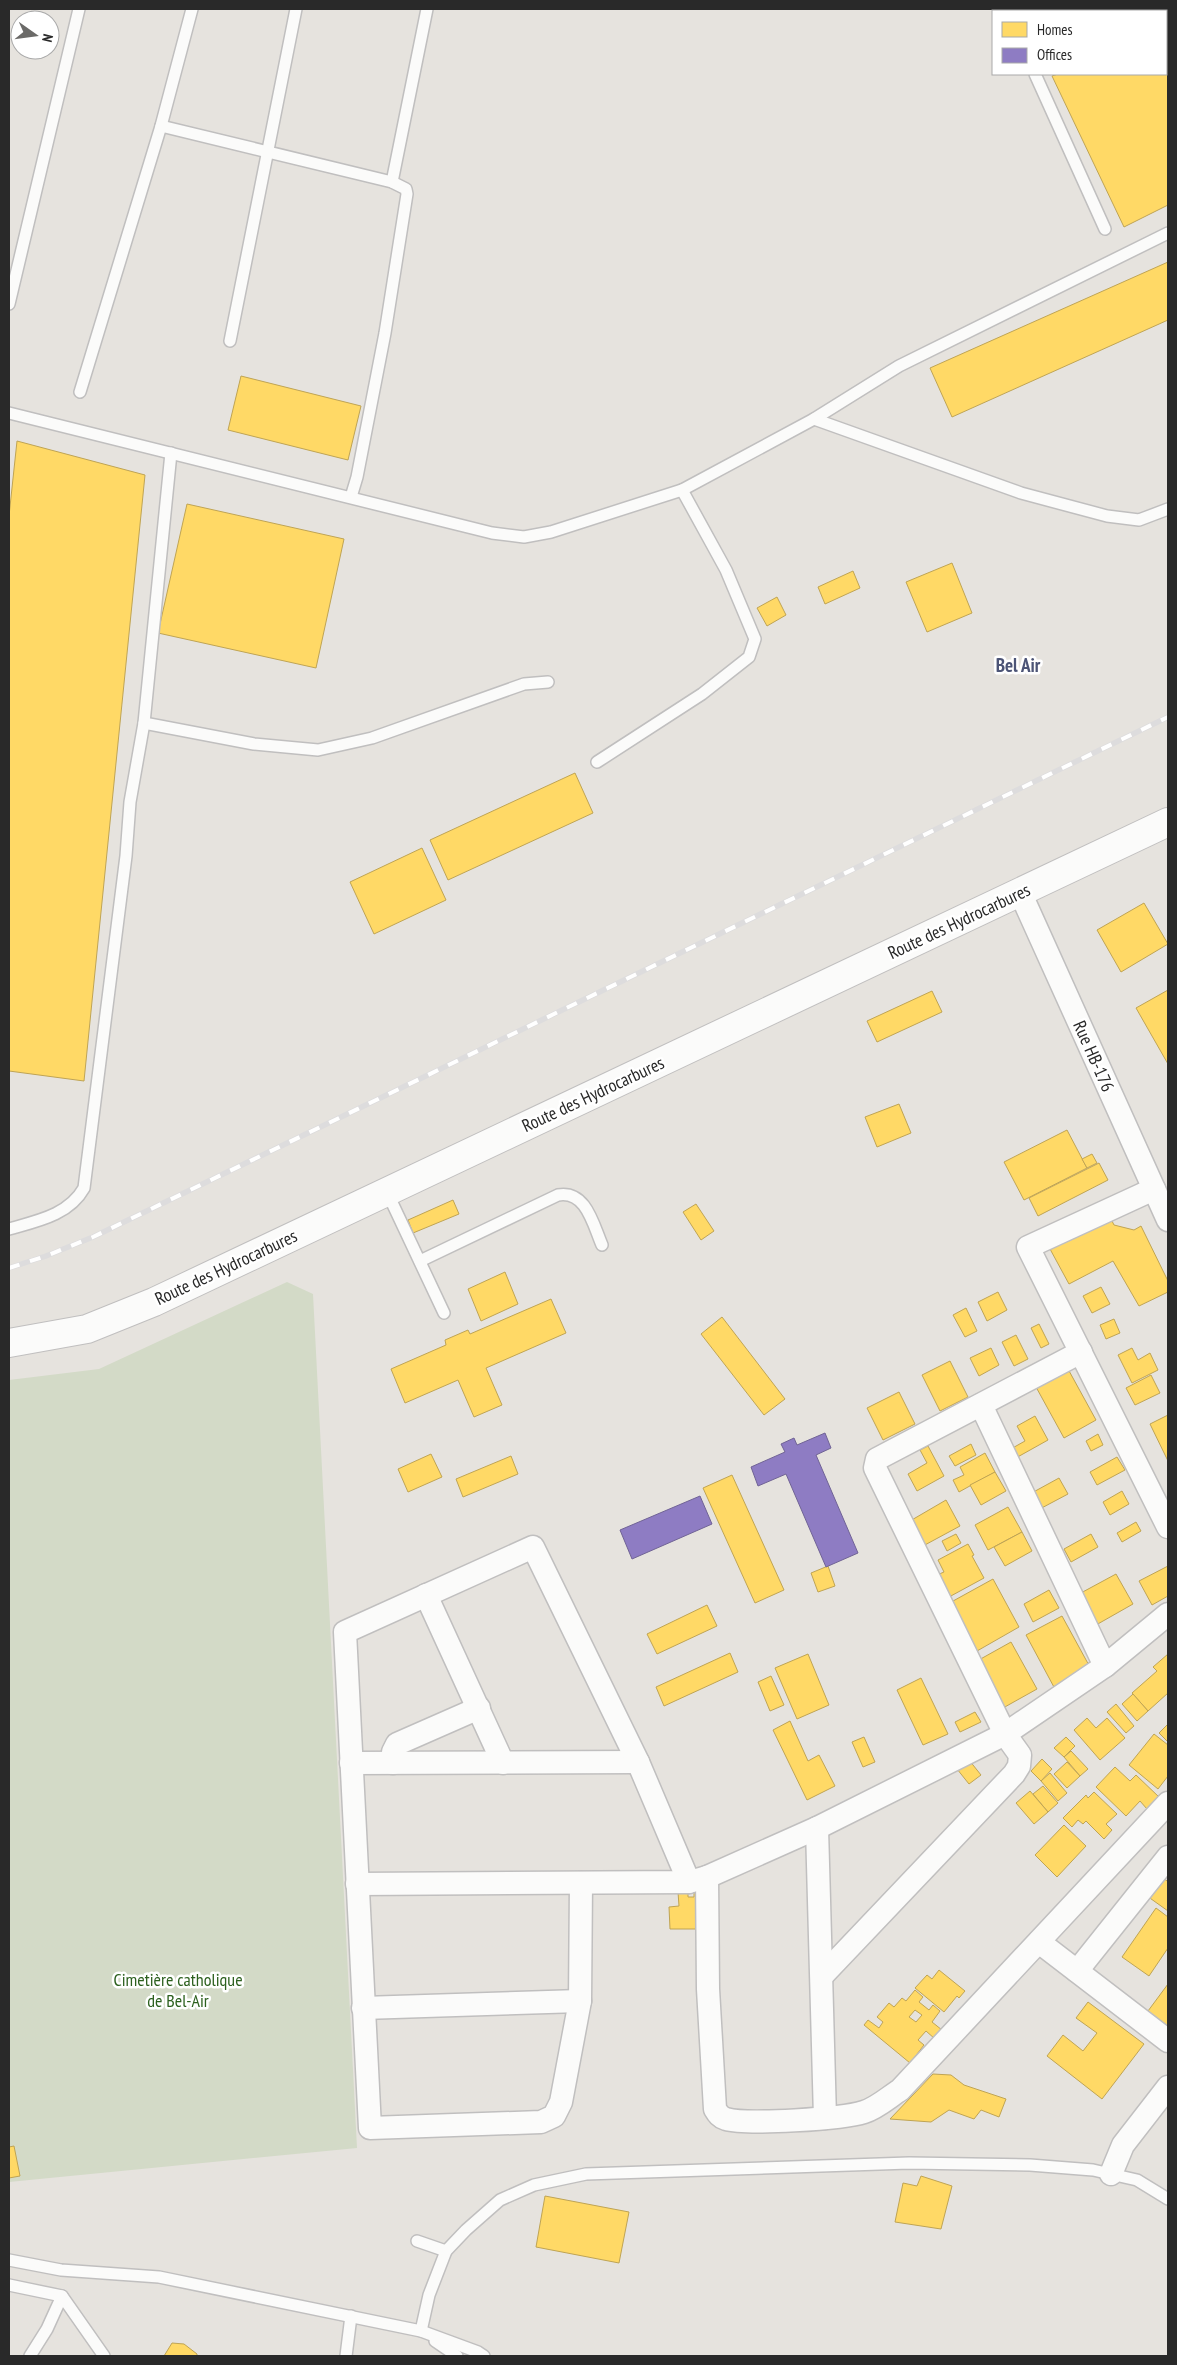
<svg xmlns="http://www.w3.org/2000/svg" width="1177" height="2365" viewBox="0 0 1177 2365" font-family="'PT Sans Narrow',sans-serif">
	<style>
		.cemetery { fill: #d3dac7 }
		.homes { fill: #ffd966; stroke: #bfa454; fill-rule: evenodd }
		.offices { fill: #8e7cc3; stroke: #706395 }
		.lines { fill: none; stroke-linecap: round; stroke-linejoin: round }
		.lane-casing { stroke: #c0bfbf; stroke-width: 14 }
		.street-casing { stroke: #c0bfbf; stroke-width: 25 }
		.secondary-casing { stroke: #c0bfbf; stroke-width: 30 }
		.lane { stroke: #fbfbfa; stroke-width: 11 }
		.street { stroke: #fbfbfa; stroke-width: 22 }
		.secondary { stroke: #fbfbfa; stroke-width: 28 }
		.rail-casing { stroke: #dddcdd; stroke-width: 5.5 }
		.rail { stroke: #fff; stroke-width: 4; stroke-dasharray: 11; stroke-linecap: butt }
		.labels { text-anchor: middle; dominant-baseline: central; stroke-width: 5; stroke-linejoin: round; paint-order: stroke }
		.street-label { font-size: 18px; fill: #292929; stroke: #fff }
		.park-label { font-size: 18px; fill: #2c601e; stroke: #fff }
		.neighbourhood-label { font-size: 19px; font-weight: bold; fill: #4c5476; stroke: #fff }
	</style>
	<rect width="100%" height="100%" fill="#e6e3de"/>
	<polygon class="cemetery" points="287,1282 313,1294 357,2148 9,2182 9,1380 99,1369"/>
	<g class="homes">
		<polygon points="1168,20 1168,205 1124,227 1052,76 1058,74 1166,74 1166,22"/>
		<polygon points="1168,262 1168,320 952,417 930,368"/>
		<polygon points="241,376 361,406 348,460 228,430"/>
		<polygon points="17,441 145,475 84,1081 9,1071 9,516"/>
		<polygon points="187,504 344,539 316,668 158,633"/>
		<polygon points="952,563 972,613 927,632 906,582"/>
		<polygon points="853,571 860,588 825,604 818,587"/>
		<polygon points="777,597 786,615 767,626 757,608"/>
		<polygon points="575,773 593,813 448,880 430,840"/>
		<polygon points="422,848 446,900 374,934 350,882"/>
		<polygon points="1144,903 1168,944 1121,972 1097,930"/>
		<polygon points="1168,990 1168,1064 1136,1008"/>
		<polygon points="932,991 942,1012 877,1042 867,1021"/>
		<polygon points="899,1104 911,1133 877,1147 865,1117"/>
		<polygon points="1067,1130 1087,1168 1024,1200 1004,1162"/>
		<polygon points="1092,1154 1097,1163 1087,1168 1082,1159"/>
		<polygon points="1099,1163 1108,1180 1038,1216 1029,1198"/>
		<polygon points="453,1200 459,1214 413,1233 408,1220"/>
		<polygon points="696,1204 714,1231 701,1240 683,1212"/>
		<polygon points="1110,1217 1114,1225 1134,1230 1141,1226 1168,1281 1168,1292 1139,1306 1113,1261 1069,1284 1050,1249"/>
		<polygon points="505,1272 518,1304 481,1321 468,1289"/>
		<polygon points="1101,1287 1110,1304 1092,1313 1083,1296"/>
		<polygon points="998,1292 1007,1310 987,1321 978,1302"/>
		<polygon points="551,1299 566,1333 486,1368 502,1405 474,1417 458,1380 405,1403 391,1369 446,1345 445,1340 468,1330 470,1334"/>
		<polygon points="966,1308 977,1331 965,1337 953,1315"/>
		<polygon points="722,1317 785,1399 764,1415 701,1334"/>
		<polygon points="1114,1319 1120,1333 1106,1339 1100,1325"/>
		<polygon points="1039,1324 1049,1344 1041,1348 1031,1328"/>
		<polygon points="1016,1335 1028,1359 1014,1366 1002,1342"/>
		<polygon points="991,1348 999,1365 979,1376 970,1358"/>
		<polygon points="1132,1348 1138,1360 1150,1353 1158,1370 1132,1383 1118,1355"/>
		<polygon points="950,1361 968,1397 940,1411 922,1375"/>
		<polygon points="1068,1369 1096,1420 1064,1438 1036,1387"/>
		<polygon points="1151,1375 1160,1393 1135,1405 1126,1388"/>
		<polygon points="899,1392 915,1424 883,1440 867,1408"/>
		<polygon points="1168,1415 1168,1461 1150,1424"/>
		<polygon points="1035,1416 1048,1440 1014,1459 1009,1450 1025,1441 1017,1426"/>
		<polygon points="1098,1434 1103,1445 1091,1451 1086,1441"/>
		<polygon points="971,1444 976,1455 955,1466 949,1456"/>
		<polygon points="928,1446 944,1476 917,1491 908,1474 927,1463 920,1450"/>
		<polygon points="985,1453 995,1472 959,1492 953,1480 964,1475 960,1467"/>
		<polygon points="431,1454 442,1477 408,1492 398,1469"/>
		<polygon points="511,1456 518,1474 463,1497 456,1479"/>
		<polygon points="1117,1457 1125,1470 1097,1485 1090,1472"/>
		<polygon points="995,1472 1006,1491 981,1505 970,1485"/>
		<polygon points="732,1475 784,1590 755,1603 703,1488"/>
		<polygon points="1059,1478 1068,1494 1036,1511 1028,1495"/>
		<polygon points="1122,1491 1129,1504 1110,1515 1103,1502"/>
		<polygon points="946,1500 960,1526 923,1546 910,1521"/>
		<polygon points="1008,1507 1022,1532 988,1550 975,1525"/>
		<polygon points="1136,1522 1141,1531 1122,1542 1117,1533"/>
		<polygon points="1022,1532 1032,1551 1005,1566 994,1547"/>
		<polygon points="956,1534 961,1543 947,1551 942,1541"/>
		<polygon points="1091,1534 1098,1547 1071,1562 1064,1549"/>
		<polygon points="968,1544 974,1555 972,1556 984,1578 949,1597 937,1575 944,1572 938,1560"/>
		<polygon points="828,1566 835,1586 818,1592 811,1573"/>
		<polygon points="1168,1566 1168,1596 1152,1605 1139,1581"/>
		<polygon points="1116,1574 1133,1604 1096,1625 1079,1594"/>
		<polygon points="993,1579 1019,1627 970,1655 944,1606"/>
		<polygon points="1049,1590 1059,1608 1033,1622 1024,1604"/>
		<polygon points="707,1605 717,1626 657,1654 647,1634"/>
		<polygon points="1062,1616 1091,1669 1055,1689 1026,1635"/>
		<polygon points="1011,1642 1037,1689 1003,1708 977,1661"/>
		<polygon points="730,1653 738,1672 664,1706 656,1687"/>
		<polygon points="808,1654 829,1705 797,1719 775,1668"/>
		<polygon points="1168,1654 1168,1693 1148,1711 1132,1693 1157,1671 1153,1667"/>
		<polygon points="771,1676 784,1705 770,1711 758,1682"/>
		<polygon points="921,1678 948,1734 923,1745 897,1690"/>
		<polygon points="1133,1694 1148,1711 1137,1721 1122,1704"/>
		<polygon points="1116,1704 1134,1726 1126,1733 1107,1712"/>
		<polygon points="975,1712 981,1722 960,1732 955,1722"/>
		<polygon points="1087,1718 1096,1728 1107,1718 1125,1738 1100,1760 1074,1730"/>
		<polygon points="790,1721 808,1761 819,1755 835,1786 807,1800 773,1730"/>
		<polygon points="1168,1724 1168,1742 1159,1733"/>
		<polygon points="1154,1734 1168,1745 1168,1776 1158,1789 1129,1765"/>
		<polygon points="864,1737 875,1762 863,1767 852,1742"/>
		<polygon points="1066,1737 1075,1746 1064,1757 1054,1748"/>
		<polygon points="1071,1751 1088,1769 1080,1776 1064,1757"/>
		<polygon points="1042,1759 1052,1769 1041,1781 1031,1771"/>
		<polygon points="969,1760 981,1775 969,1784 957,1769"/>
		<polygon points="1067,1762 1080,1776 1067,1788 1054,1774"/>
		<polygon points="1115,1767 1130,1781 1136,1775 1159,1797 1147,1809 1140,1801 1126,1816 1096,1787"/>
		<polygon points="1050,1773 1067,1793 1058,1801 1041,1781"/>
		<polygon points="1043,1786 1058,1803 1048,1812 1033,1794"/>
		<polygon points="1030,1791 1048,1812 1034,1824 1016,1803"/>
		<polygon points="1094,1792 1117,1814 1106,1824 1112,1830 1104,1839 1086,1821 1083,1824 1078,1820 1072,1827 1063,1818 1086,1795 1088,1798"/>
		<polygon points="1064,1825 1086,1846 1057,1877 1035,1855"/>
		<polygon points="1161,1876 1167,1881 1168,1879 1168,1911 1147,1896"/>
		<polygon points="678,1892 688,1892 688,1897 694,1897 694,1892 702,1892 702,1929 670,1929 669,1907 679,1906"/>
		<polygon points="1156,1908 1168,1917 1168,1948 1149,1976 1122,1957"/>
		<polygon points="939,1970 965,1991 959,1998 957,1996 944,2012 915,1988 927,1975 932,1979"/>
		<polygon points="1168,1984 1168,2027 1148,2011"/>
		<path d="M915,1990L923,1997L919,2002L929,2010L933,2005L940,2011L932,2022L942,2030L935,2039L926,2031L918,2040L924,2045L910,2063L864,2025L868,2020L879,2028L883,2022L877,2017L889,2003L894,2007L902,1998L906,2001ZM915,2010L922,2015L916,2022L909,2017Z"/>
		<polygon points="1088,2002 1144,2044 1102,2099 1047,2056 1063,2035 1083,2051 1097,2033 1076,2018"/>
		<polygon points="933,2074 951,2075 964,2085 1006,2099 999,2117 981,2110 974,2119 949,2110 931,2122 890,2119"/>
		<polygon points="14,2146 20,2176 9,2178 9,2147"/>
		<polygon points="921,2176 952,2186 941,2229 895,2222 903,2183 917,2186"/>
		<polygon points="545,2196 629,2212 619,2263 536,2247"/>
		<polygon points="172,2343 184,2344 197,2354 197,2356 164,2356"/>
	</g>
	<g class="offices">
		<polygon points="825,1433 831,1448 816,1455 858,1553 826,1567 786,1474 758,1486 751,1467 785,1452 781,1444 794,1438 797,1445"/>
		<polygon points="700,1496 712,1524 632,1559 620,1530"/>
	</g>
	<g class="lines">
		<defs>
			<g id="lane">
				<polyline points="1006,9 1007,11"/>
				<polyline points="1035,74 1105,229"/>
				<polyline points="161,126 392,182 406,189 407,194 385,333 357,477 351,497"/>
				<polyline points="392,182 427,9"/>
				<polyline points="9,304 79,9"/>
				<polyline points="230,341 296,9"/>
				<polyline points="80,392 161,126 192,9"/>
				<polyline points="9,413 492,533 524,537 551,532 682,490 814,419 899,366 1168,233"/>
				<polyline points="814,419 1021,493 1107,516 1139,520 1168,509"/>
				<polyline points="144,723 254,744 318,750 372,738 524,684 548,682"/>
				<polyline points="597,762 702,694 749,657 755,639 726,570 682,490"/>
				<polyline points="387,1192 444,1313"/>
				<path d="M9,1229C37,1221 69,1215 84,1188L126,856L130,802L144,723L171,453"/>
				<path d="M420,1261L558,1195C586,1190 593,1224 602,1245"/>
				<polyline points="417,2241 446,2251"/>
				<polyline points="9,2260 61,2270 159,2277 421,2331 478,2352 484,2356"/>
				<polyline points="9,2285 62,2296 104,2356"/>
				<polyline points="421,2331 429,2295 446,2251 466,2230 500,2200 534,2185 586,2174 909,2163 1030,2165 1093,2170 1137,2180 1168,2199"/>
				<polyline points="435,2341 457,2356"/>
				<polyline points="30,2356 47,2329 62,2296"/>
				<polyline points="346,2356 351,2316"/>
			</g>
			<g id="street">
				<polyline points="1020,892 1168,1220"/>
				<polyline points="1154,1189 1028,1247 1168,1527"/>
				<polyline points="981,1405 1105,1666"/>
				<polyline points="426,1595 503,1763"/>
				<polyline points="351,1763 638,1762"/>
				<polyline points="393,1763 393,1752 397,1744 479,1708"/>
				<polyline points="817,1828 825,2118"/>
				<path d="M707,1877L708,1989L715,2109C718,2114 720,2117 726,2119C747,2125 842,2119 864,2112C877,2108 889,2097 900,2090L1168,1803"/>
				<polyline points="581,1883 580,2001 561,2102 554,2116 541,2122 370,2128 345,1632 533,1547 638,1762 689,1882"/>
				<polyline points="357,1884 689,1882 707,1877 817,1828 1005,1734 1105,1666 1168,1614"/>
				<polyline points="1039,1942 1168,2041"/>
				<polyline points="1077,1971 1168,1857"/>
				<polyline points="822,1976 1014,1774 1019,1766 1020,1755 1005,1734 875,1468 877,1459 1081,1352"/>
				<polyline points="363,2008 580,2001"/>
				<polyline points="1111,2174 1123,2145 1168,2087"/>
			</g>
			<polyline id="secondary" points="9,1343 87,1329 154,1302 1168,822"/>
		</defs>
		<use href="#lane" class="lane-casing"/>
		<use href="#street" class="street-casing"/>
		<use href="#secondary" class="secondary-casing"/>
		<use href="#lane" class="lane"/>
		<use href="#street" class="street"/>
		<use href="#secondary" class="secondary"/>
		<defs>
			<polyline id="rail" points="9,1268 46,1256 93,1237 1168,717"/>
		</defs>
		<use href="#rail" class="rail-casing"/>
		<use href="#rail" class="rail"/>
	</g>
	<g class="labels">
		<g class="street-label">
			<text transform="translate(959 921) rotate(-25)">Route des Hydrocarbures</text>
			<text transform="translate(1094 1056) rotate(66)">Rue HB-176</text>
			<text transform="translate(593 1094) rotate(-25)">Route des Hydrocarbures</text>
			<text transform="translate(226 1267) rotate(-25)">Route des Hydrocarbures</text>
		</g>
		<g class="park-label">
			<text x="178" y="1979">Cimetière catholique<tspan x="178" dy="21">de Bel-Air</tspan></text>
		</g>
		<g class="neighbourhood-label">
			<text x="1018" y="665">Bel Air</text>
		</g>
	</g>
	<rect width="1177" height="2365" fill="none" stroke="#292929" stroke-width="20"/>
	<rect x="992" y="10" width="175" height="65" fill="#ffffff" stroke="#a9a9a9"/>
	<rect x="1002" y="22" width="25" height="15" fill="#ffd966" stroke="#a9a9a9"/>
	<text x="1037" y="35" font-size="15" fill="#292929">Homes</text>
	<rect x="1002" y="48" width="25" height="15" fill="#8e7cc3" stroke="#a9a9a9"/>
	<text x="1037" y="60" font-size="15" fill="#292929">Offices</text>
	<g transform="translate(35 35) rotate(104)"><circle r="24" fill="#ffffff" stroke="#a9a9a9"/>
	<path d="M0-4L9 19L0 12L-9 19Z" fill="#6b6a68"/>
	<text y="-8" font-size="14" font-weight="bold" text-anchor="middle" fill="#292929">N</text>
	</g>
</svg>
